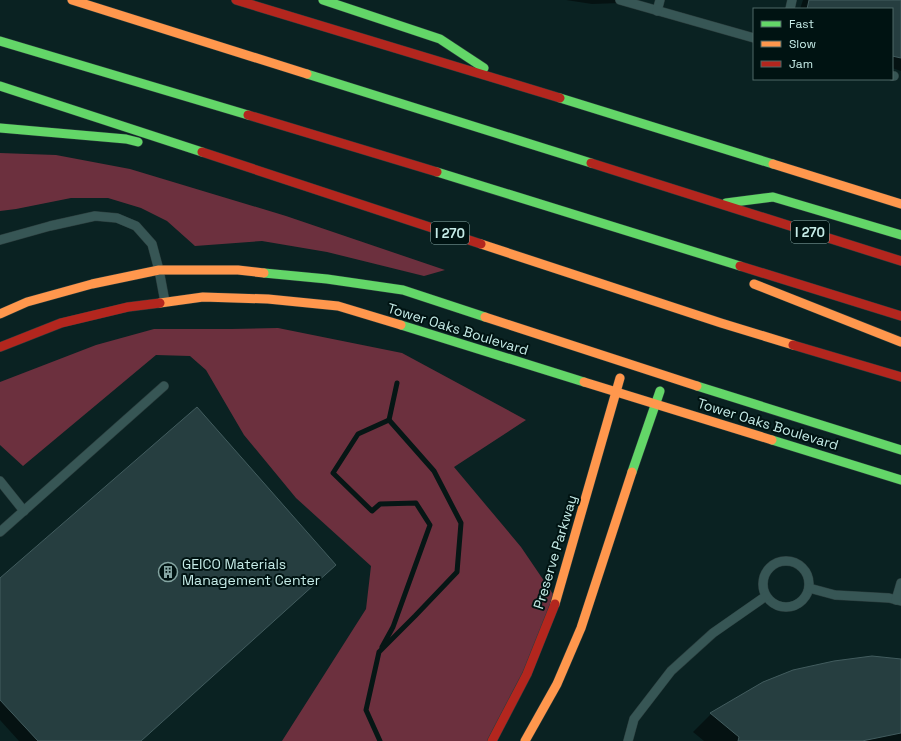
<svg xmlns="http://www.w3.org/2000/svg" width="901" height="741" viewBox="0 0 901 741" font-family="'Space Grotesk',sans-serif">
	<style>
		.forest { fill: #6c303e }
		.shadow { fill: #0007 }
		.lines { fill: none; stroke-linecap: round; stroke-linejoin: round }
		.stream { stroke: #061615; stroke-width: 5 }
		.building { fill: #263e40; stroke: #425c5e }
		.lane-casing { stroke: #2a3c3c; stroke-width: 10 }
		.fast-casing { stroke: #2a3c3c; stroke-width: 10 }
		.slow-casing { stroke: #2a3c3c; stroke-width: 10 }
		.jam-casing { stroke: #2a3c3c; stroke-width: 10 }
		.lane { stroke: #375655; stroke-width: 9 }
		.fast { stroke: #63d668; stroke-width: 9 }
		.slow { stroke: #ff974d; stroke-width: 9 }
		.jam { stroke: #b3261e; stroke-width: 9 }
		.labels { text-anchor: middle; dominant-baseline: central; stroke-width: 4; stroke-linejoin: round; paint-order: stroke }
		.shield { fill: #001312; stroke: #8aaaa7; stroke-width: 1 }
		.shield-label { font-size: 13px; font-weight: bold; fill: #c5ebe7 }
		.street-label { font-size: 14px; fill: #c5ebe7; stroke: #001312 }
		.poi-label { font-size: 14px; fill: #c5ebe7; stroke: #001312; text-anchor: start }
	</style>
	<rect width="100%" height="100%" fill="#0a2222"/>
	<g class="forest">
		<polygon points="0,153 56,155 130,169 286,216 445,270 424,276 327,252 262,241 195,246 167,221 141,208 108,198 71,198 16,209 0,211"/>
		<polygon points="278,328 402,353 526,420 454,467 521,547 557,600 492,741 282,741 366,609 371,566 296,498 244,435 206,370 190,356 156,355 23,466 0,445 0,382 96,345 154,329 231,329"/>
	</g>
	<g class="shadow">
		<polygon points="566,0 622,0 620,3 592,4"/>
		<polygon points="803,0 901,0 901,71 892,68 892,9 800,9"/>
		<polygon points="0,579 141,741 19,741 0,720"/>
		<polygon points="901,660 901,741 704,741 693,732 711,714"/>
	</g>
	<g class="lines">
		<g class="stream">
			<polyline points="382,647 393,627 430,525 416,503 380,504 372,511 333,473 358,434 389,420"/>
			<polyline points="380,741 366,710 379,652 415,616 457,572 461,523 434,471 389,420 397,383"/>
		</g>
	</g>
	<g class="building">
		<polygon points="809,0 901,0 901,58 892,56 892,9 807,9"/>
		<polygon points="197,407 336,565 141,741 38,741 0,700 0,578"/>
		<polygon points="872,656 901,659 901,733 862,741 738,741 739,737 710,713 763,682 793,670 834,661"/>
	</g>
	<g class="lines">
		<defs>
			<g id="lane">
				<polyline points="620,0 754,38"/>
				<polyline points="790,9 792,0"/>
				<polyline points="657,11 660,0"/>
				<polyline points="892,76 894,76"/>
				<polyline points="0,240 50,226 95,216 117,218 136,226 152,244 159,270 165,302"/>
				<polyline points="0,481 24,511"/>
				<polyline points="0,532 164,386"/>
				<circle cx="786" cy="584" r="23"/>
				<polyline points="809,588 835,595 889,598 901,601"/>
				<polyline points="896,600 901,583"/>
				<polyline points="628,741 634,719 671,671 713,633 766,596"/>
			</g>
			<g id="fast">
				<polyline points="323,0 440,39 484,68"/>
				<polyline points="0,41 248,115"/>
				<polyline points="307,74 591,163"/>
				<polyline points="0,86 202,152"/>
				<polyline points="560,98 773,164"/>
				<polyline points="0,128 126,139 138,142"/>
				<polyline points="437,172 740,266"/>
				<polyline points="726,203 773,197 901,235"/>
				<polyline points="264,273 327,279 403,290 485,317"/>
				<polyline points="401,325 584,382"/>
				<polyline points="697,386 901,450"/>
				<polyline points="772,440 901,480"/>
				<polyline points="632,472 660,391"/>
			</g>
			<g id="slow">
				<polyline points="72,0 307,74"/>
				<polyline points="773,164 901,204"/>
				<polyline points="481,244 721,323 793,345"/>
				<polyline points="754,284 901,342"/>
				<polyline points="160,303 203,297 268,299 338,306 401,325"/>
				<polyline points="0,314 27,302 92,284 159,270 238,270 264,273"/>
				<polyline points="485,317 697,386"/>
				<polyline points="584,382 772,440"/>
				<polyline points="555,604 620,378"/>
				<polyline points="525,741 557,684 581,628 632,472"/>
			</g>
			<g id="jam">
				<polyline points="236,0 560,98"/>
				<polyline points="248,115 437,172"/>
				<polyline points="202,152 481,244"/>
				<polyline points="591,163 901,261"/>
				<polyline points="740,266 901,316"/>
				<polyline points="793,345 901,377"/>
				<polyline points="0,347 61,323 128,307 160,303"/>
				<polyline points="492,741 527,674 555,604"/>
			</g>
		</defs>
		<use href="#lane" class="lane-casing"/>
		<use href="#fast" class="fast-casing"/>
		<use href="#slow" class="slow-casing"/>
		<use href="#jam" class="jam-casing"/>
		<use href="#lane" class="lane"/>
		<use href="#fast" class="fast"/>
		<use href="#slow" class="slow"/>
		<use href="#jam" class="jam"/>
	</g>
	<defs>
		<symbol id="building-ring" viewBox="-11 -11 22 22"><circle r="9.5" fill="#001312" stroke="#84a5a2" stroke-width="1.5"/><path d="M-4-6H4V6H1V3H-1V6H-4ZM-2.5-4.3h1.7v1.8h-1.7ZM.8-4.3h1.7v1.8H.8ZM-2.5-1h1.7V.8h-1.7ZM.8-1h1.7V.8H.8Z" fill="#84a5a2"/></symbol>
	</defs>
	<g fill-rule="evenodd">
		<use href="#building-ring" x="157" y="561" width="22" height="22"/>
	</g>
	<g class="labels">
		<g class="shield">
			<rect x="791" y="221" width="38" height="22" rx="3"/>
			<rect x="431" y="222" width="38" height="22" rx="3"/>
		</g>
		<g class="shield-label">
			<text x="810" y="232">I 270</text>
			<text x="450" y="233">I 270</text>
		</g>
		<g class="street-label">
			<text transform="translate(458 329) rotate(17)">Tower Oaks Boulevard</text>
			<text transform="translate(768 424) rotate(17)">Tower Oaks Boulevard</text>
			<text transform="translate(555 552) rotate(-73)">Preserve Parkway</text>
		</g>
		<g class="poi-label">
			<text x="182" y="564">GEICO Materials<tspan x="182" dy="16">Management Center</tspan></text>
		</g>
	</g>
	<rect x="753" y="8" width="140" height="72" fill="#001312" stroke="#4f6967"/>
	<rect x="761" y="21" width="20" height="6" fill="#63d668" stroke="#4f6967"/>
	<text x="789" y="28" font-size="12" fill="#c5ebe7">Fast</text>
	<rect x="761" y="41" width="20" height="6" fill="#ff974d" stroke="#4f6967"/>
	<text x="789" y="48" font-size="12" fill="#c5ebe7">Slow</text>
	<rect x="761" y="61" width="20" height="6" fill="#b3261e" stroke="#4f6967"/>
	<text x="789" y="68" font-size="12" fill="#c5ebe7">Jam</text>
</svg>
